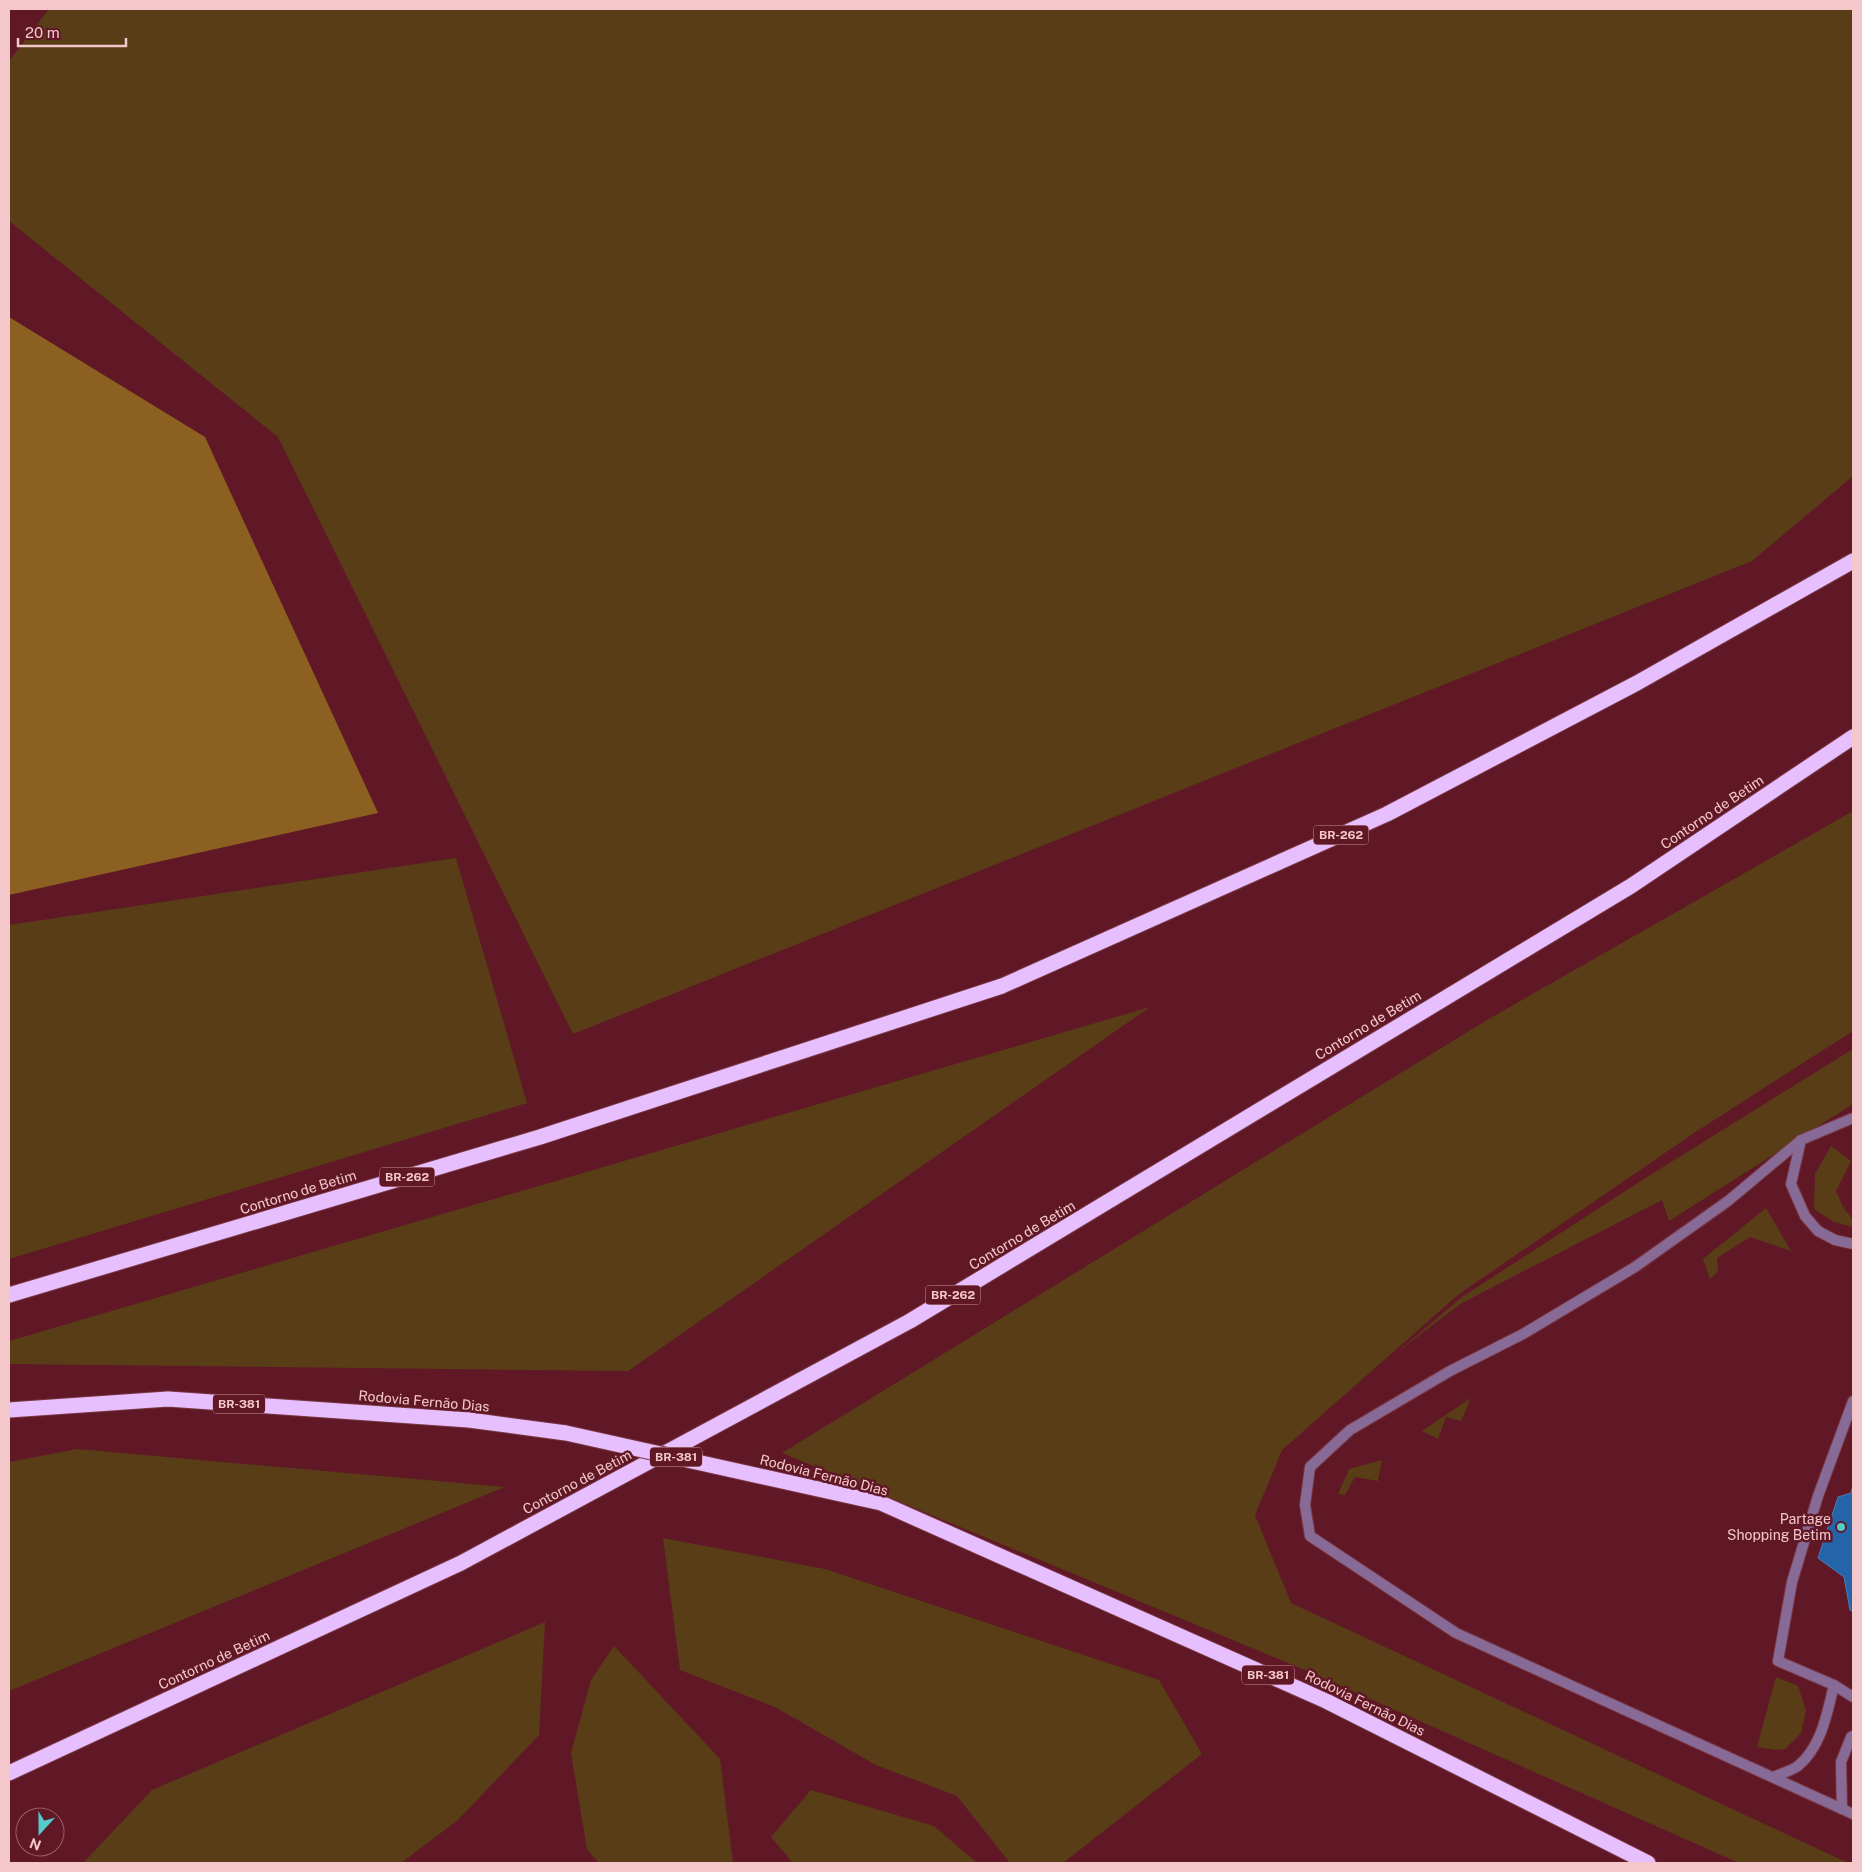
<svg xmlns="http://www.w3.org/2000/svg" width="1862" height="1872" viewBox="0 0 1862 1872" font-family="'Public Sans',sans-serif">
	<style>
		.green { fill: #583d16 }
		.forest { fill: #8b6021 }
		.building { fill: #2464a8; stroke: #4b7cb5 }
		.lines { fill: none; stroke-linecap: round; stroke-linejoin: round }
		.service-casing { stroke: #7b3844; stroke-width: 12 }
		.motorway-casing { stroke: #7b3844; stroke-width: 17 }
		.service { stroke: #876b96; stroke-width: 10 }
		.motorway { stroke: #e7bffe; stroke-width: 15 }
		.motorway-bridge-casing { stroke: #7b3844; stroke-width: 17; stroke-linecap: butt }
		.motorway-bridge { stroke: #e7bffe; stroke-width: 15 }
		.poi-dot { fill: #53cdca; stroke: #601827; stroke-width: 2 }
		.labels { text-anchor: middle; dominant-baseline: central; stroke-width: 5; stroke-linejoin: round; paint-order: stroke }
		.shield { fill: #601827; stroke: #c89299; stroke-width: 1 }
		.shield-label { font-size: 12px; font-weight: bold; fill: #f4c7ca }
		.street-label { font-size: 14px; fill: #f4c7ca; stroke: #601827 }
		.poi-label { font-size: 14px; fill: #f4c7ca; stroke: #601827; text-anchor: end }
	</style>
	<rect width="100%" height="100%" fill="#601827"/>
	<g class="green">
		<polygon points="49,9 1853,9 1853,476 1752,561 573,1034 278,437 9,221 9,61"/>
		<polygon points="1853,811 1853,1031 1694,1133 1459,1294 1282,1450 1255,1515 1291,1603 1848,1863 1739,1863 1305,1670 782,1453 1487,1020"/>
		<polygon points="456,858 527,1103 9,1259 9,925"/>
		<polygon points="1150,1007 628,1371 9,1364 9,1341"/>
		<polygon points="1853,1049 1853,1104 1669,1221 1662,1200 1460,1304 1396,1353 1462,1297 1647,1177"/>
		<polygon points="1831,1146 1851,1161 1836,1191 1843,1207 1853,1220 1853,1227 1834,1222 1814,1209 1815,1174"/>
		<polygon points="1766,1208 1791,1251 1750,1237 1717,1258 1718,1272 1710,1279 1703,1259"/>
		<polygon points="1471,1398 1461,1421 1446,1417 1438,1439 1422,1431"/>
		<polygon points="77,1449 505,1487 9,1691 9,1462"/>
		<polygon points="1382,1460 1378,1481 1355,1477 1345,1495 1338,1494 1349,1469"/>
		<polygon points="663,1538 825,1569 1159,1680 1202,1754 1063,1863 1010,1863 957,1796 876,1765 775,1707 680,1670"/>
		<polygon points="545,1622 539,1735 458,1820 401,1863 83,1863 152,1790"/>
		<polygon points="614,1646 720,1759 733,1863 599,1863 587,1849 571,1753 591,1680"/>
		<polygon points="1776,1677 1798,1686 1806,1710 1801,1733 1785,1749 1776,1750 1757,1747"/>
		<polygon points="811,1790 934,1826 977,1863 793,1863 771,1837"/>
	</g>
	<polygon class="forest" points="9,317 205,437 378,813 9,895"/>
	<polygon class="building" points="1853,1485 1853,1612 1850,1610 1844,1577 1818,1558 1838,1497 1851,1493"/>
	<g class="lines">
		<defs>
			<g id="service">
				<polyline points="1853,1118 1801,1140 1728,1201 1635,1267 1523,1334 1450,1371 1350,1430 1310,1467 1305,1505 1310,1536 1456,1633 1853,1814"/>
				<polyline points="1801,1140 1791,1184 1805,1216 1818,1231 1835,1240 1853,1244"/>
				<polyline points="1853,1401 1818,1496 1792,1582 1778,1661 1834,1685 1853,1697"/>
				<path d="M1773,1777C1780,1774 1791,1771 1798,1766C1822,1746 1827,1713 1834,1685"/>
				<polyline points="1842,1809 1841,1762 1851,1737 1853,1736"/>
			</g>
			<g id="motorway">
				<polyline points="9,1295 540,1137 1002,986 1387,814 1637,683 1853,561"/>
				<polyline points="9,1410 168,1399 469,1420"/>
				<polyline points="881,1503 1326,1701 1648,1863"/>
				<polyline points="9,1773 461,1563 910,1321 1631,886 1853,737"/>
			</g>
		</defs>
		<use href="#service" class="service-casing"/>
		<use href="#motorway" class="motorway-casing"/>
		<use href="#service" class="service"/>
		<use href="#motorway" class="motorway"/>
		<defs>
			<polyline id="motorway-bridge" points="469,1420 566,1433 881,1503"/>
		</defs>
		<use href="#motorway-bridge" class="motorway-bridge-casing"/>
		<use href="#motorway-bridge" class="motorway-bridge"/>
	</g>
	<circle class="poi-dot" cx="1841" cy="1527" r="5"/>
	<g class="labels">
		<g class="shield">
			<rect x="1313.5" y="825.5" width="55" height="19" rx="4"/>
			<rect x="379.5" y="1167.5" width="55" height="19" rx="4"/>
			<rect x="925.5" y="1285.5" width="55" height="19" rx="4"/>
			<rect x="213" y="1394.5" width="52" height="19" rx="4"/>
			<rect x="650" y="1447.5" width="52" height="19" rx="4"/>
			<rect x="1242" y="1665.5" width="52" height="19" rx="4"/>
		</g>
		<g class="shield-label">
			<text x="1341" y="835">BR-262</text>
			<text x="407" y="1177">BR-262</text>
			<text x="953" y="1295">BR-262</text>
			<text x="239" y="1404">BR-381</text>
			<text x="676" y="1457">BR-381</text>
			<text x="1268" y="1675">BR-381</text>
		</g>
		<g class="street-label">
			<text transform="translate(1712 812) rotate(-34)">Contorno de Betim</text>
			<text transform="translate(1368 1025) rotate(-31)">Contorno de Betim</text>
			<text transform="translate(298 1192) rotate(-17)">Contorno de Betim</text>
			<text transform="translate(1022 1235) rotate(-31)">Contorno de Betim</text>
			<text transform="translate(424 1401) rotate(5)">Rodovia Fernão Dias</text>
			<text transform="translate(824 1475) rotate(14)">Rodovia Fernão Dias</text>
			<text transform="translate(577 1482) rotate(-28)">Contorno de Betim</text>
			<text transform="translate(214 1660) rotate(-25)">Contorno de Betim</text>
			<text transform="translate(1365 1703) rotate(26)">Rodovia Fernão Dias</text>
		</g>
		<g class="poi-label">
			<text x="1831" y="1519">Partage<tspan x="1831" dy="16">Shopping Betim</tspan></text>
		</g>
	</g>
	<rect width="1862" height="1872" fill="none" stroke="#f4c7ca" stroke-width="20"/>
	<g transform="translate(40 1832) rotate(201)"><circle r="24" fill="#601827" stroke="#9b5e68"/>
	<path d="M0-4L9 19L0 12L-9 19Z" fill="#53cdca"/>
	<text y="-8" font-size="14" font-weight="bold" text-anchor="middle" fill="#f4c7ca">N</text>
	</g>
	<path d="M18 38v8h108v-8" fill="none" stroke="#f4c7ca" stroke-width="2.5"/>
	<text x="25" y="38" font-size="15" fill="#f4c7ca" stroke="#601827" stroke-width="4" paint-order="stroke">20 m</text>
</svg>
